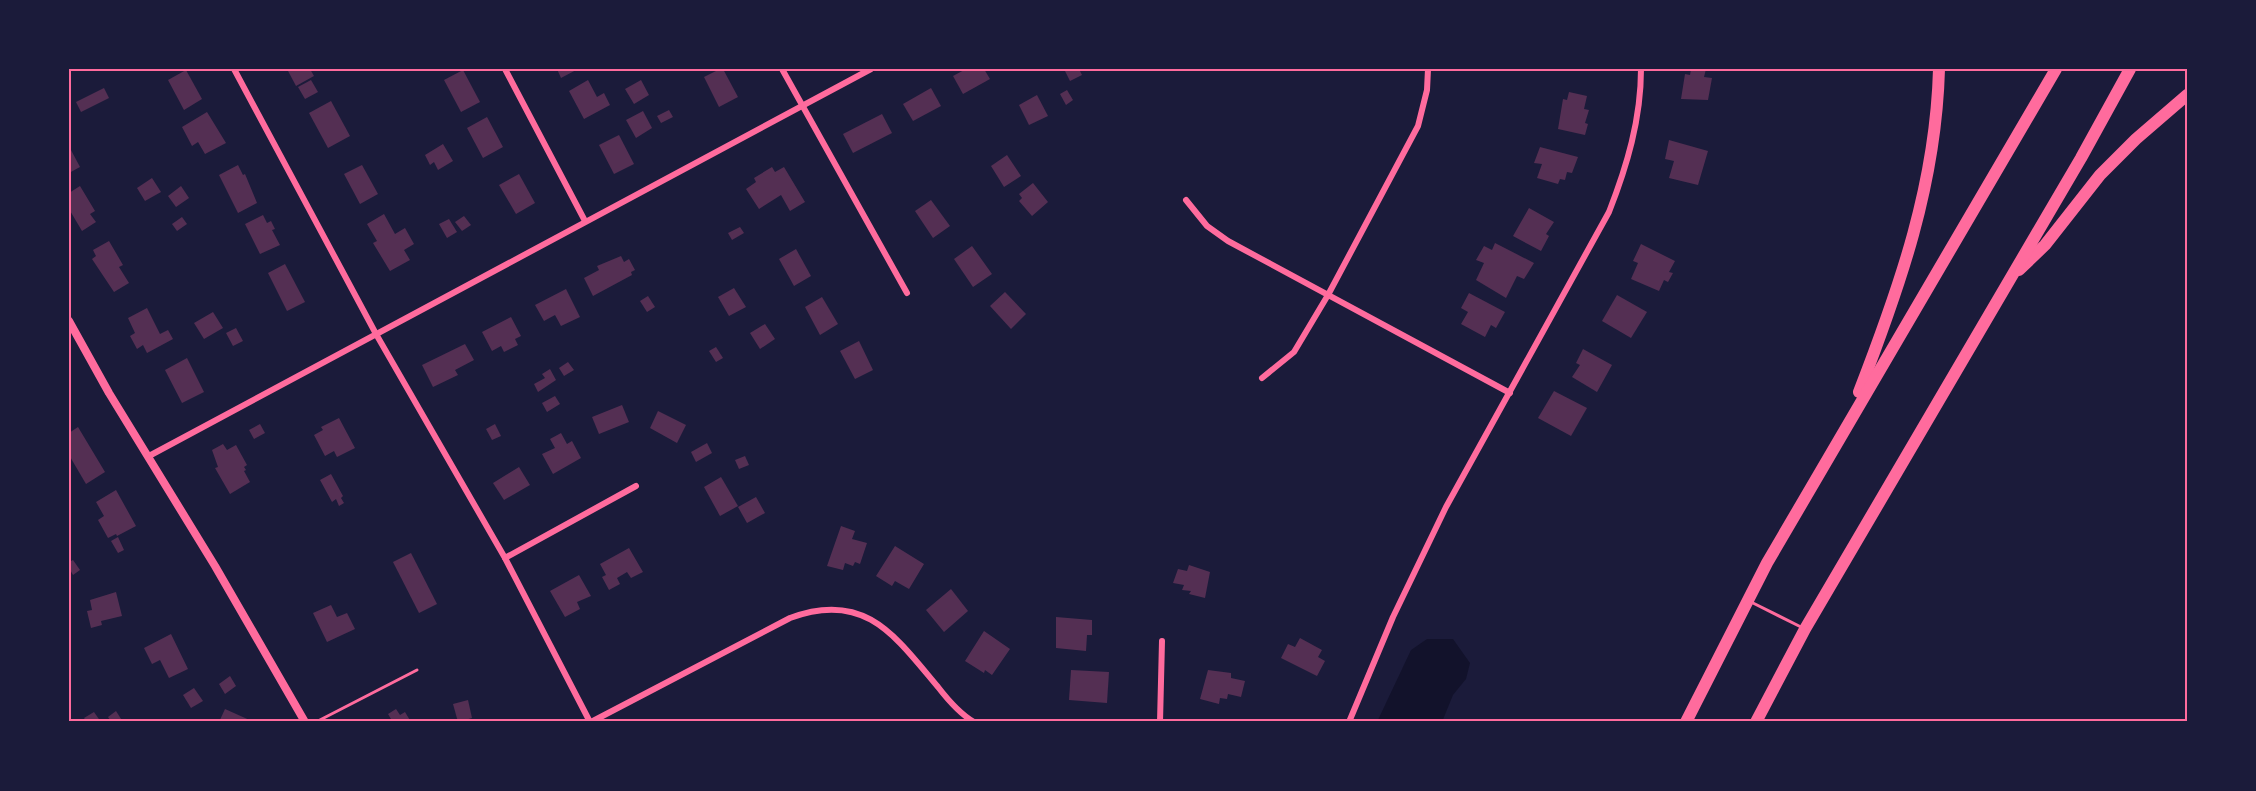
<svg xmlns="http://www.w3.org/2000/svg" width="2256" height="791" viewBox="0 0 2256 791" font-family="Literata,serif">
	<style>
		.water { fill: #12122b }
		.building { fill: #542f53 }
		.lines { fill: none; stroke-linecap: round; stroke-linejoin: round }
		.service { stroke: #ff6b9d; stroke-width: 3 }
		.minor { stroke: #ff6b9d; stroke-width: 6 }
		.tertiary { stroke: #ff6b9d; stroke-width: 8 }
		.motorway { stroke: #ff6b9d; stroke-width: 12 }
		.neatline { fill: none; stroke: #ff6b9d; stroke-width: 2 }
	</style>
	<rect width="100%" height="100%" fill="#1b1b3a"/>
	<polygon class="water" points="1427,639 1453,639 1470,663 1466,679 1453,695 1442,722 1377,722 1411,650"/>
	<g class="building">
		<polygon points="287,69 310,69 314,76 296,86"/>
		<polygon points="557,69 578,69 561,78"/>
		<polygon points="720,69 723,69 738,97 719,107 704,77"/>
		<polygon points="966,69 984,69 990,79 963,94 953,76"/>
		<polygon points="1064,69 1079,69 1082,75 1070,81"/>
		<polygon points="1691,69 1706,69 1704,77 1712,78 1708,100 1681,99 1685,74 1690,75"/>
		<polygon points="186,70 202,99 184,110 168,80"/>
		<polygon points="463,70 480,102 461,112 444,80"/>
		<polygon points="311,80 318,92 305,99 298,87"/>
		<polygon points="588,80 597,97 604,93 610,105 584,119 569,91"/>
		<polygon points="641,80 649,95 634,104 625,89"/>
		<polygon points="104,88 109,98 81,112 76,102"/>
		<polygon points="931,88 941,106 913,121 903,104"/>
		<polygon points="1067,90 1073,100 1066,105 1060,94"/>
		<polygon points="1569,92 1587,96 1584,109 1589,110 1585,123 1588,124 1585,135 1558,129 1563,99 1567,100"/>
		<polygon points="1037,95 1048,116 1029,125 1019,105"/>
		<polygon points="331,101 350,136 328,148 309,113"/>
		<polygon points="669,110 673,117 661,123 657,116"/>
		<polygon points="643,111 652,128 636,138 626,120"/>
		<polygon points="207,112 226,143 205,154 198,142 192,146 182,127"/>
		<polygon points="882,114 892,133 853,153 843,134"/>
		<polygon points="487,117 503,147 483,158 467,128"/>
		<polygon points="619,135 634,164 614,174 599,145"/>
		<polygon points="1669,140 1708,151 1698,185 1669,178 1674,161 1665,159"/>
		<polygon points="443,144 453,161 438,170 434,162 430,165 425,155"/>
		<polygon points="1540,147 1578,157 1572,173 1567,172 1565,180 1560,179 1558,184 1537,178 1542,164 1534,163"/>
		<polygon points="71,150 80,167 69,173 69,151"/>
		<polygon points="1007,155 1021,176 1004,187 991,166"/>
		<polygon points="238,165 243,175 245,174 257,203 238,213 219,175"/>
		<polygon points="362,165 378,194 360,204 344,174"/>
		<polygon points="772,167 775,172 784,167 805,202 790,211 781,195 759,209 746,189 756,182 754,178"/>
		<polygon points="519,174 535,203 516,214 499,185"/>
		<polygon points="152,178 161,192 145,201 137,188"/>
		<polygon points="1033,183 1048,202 1032,216 1019,201 1022,198 1019,194"/>
		<polygon points="80,186 95,211 90,214 96,222 82,231 69,209 69,193"/>
		<polygon points="181,186 189,198 176,207 168,196"/>
		<polygon points="931,200 950,226 933,238 915,211"/>
		<polygon points="1529,208 1554,222 1546,234 1549,236 1541,251 1513,236"/>
		<polygon points="384,214 395,234 405,228 414,244 404,250 410,260 390,271 373,243 377,241 367,224"/>
		<polygon points="263,215 267,223 271,221 275,229 272,230 280,245 260,254 245,224"/>
		<polygon points="464,216 471,225 462,231 455,222"/>
		<polygon points="182,217 187,224 177,231 172,224"/>
		<polygon points="449,219 457,232 447,238 439,224"/>
		<polygon points="740,227 744,233 732,240 728,233"/>
		<polygon points="109,241 123,265 119,267 129,283 114,292 92,259 96,256 93,250"/>
		<polygon points="1495,243 1534,263 1524,279 1517,276 1506,298 1476,280 1484,263 1476,260 1484,246 1492,250"/>
		<polygon points="1641,244 1675,261 1669,272 1673,273 1668,282 1664,280 1659,291 1631,279 1638,263 1633,261"/>
		<polygon points="972,246 992,274 973,287 954,259"/>
		<polygon points="796,249 811,276 794,286 779,259"/>
		<polygon points="621,256 624,262 629,259 635,270 631,272 632,275 593,296 584,278 599,270 597,266"/>
		<polygon points="285,264 305,302 287,311 268,273"/>
		<polygon points="734,288 746,307 729,316 718,297"/>
		<polygon points="566,289 580,317 561,326 555,315 544,321 535,305"/>
		<polygon points="1005,292 1026,314 1011,329 990,306"/>
		<polygon points="1469,293 1505,312 1496,328 1491,325 1485,337 1461,324 1468,312 1461,308"/>
		<polygon points="1617,295 1647,312 1631,338 1602,321"/>
		<polygon points="648,296 655,307 647,312 640,301"/>
		<polygon points="822,297 838,324 820,335 805,307"/>
		<polygon points="147,308 160,334 168,330 173,339 147,353 143,345 137,349 130,336 135,333 128,318"/>
		<polygon points="213,312 223,328 204,339 194,323"/>
		<polygon points="511,317 521,336 515,339 518,345 504,352 501,346 492,351 482,332"/>
		<polygon points="765,324 775,339 760,349 750,333"/>
		<polygon points="236,328 243,341 233,346 226,333"/>
		<polygon points="859,341 873,370 855,379 840,351"/>
		<polygon points="465,344 474,360 455,370 458,375 433,387 422,365"/>
		<polygon points="716,347 723,358 716,362 709,351"/>
		<polygon points="1583,349 1612,365 1597,392 1572,377 1580,365 1576,363"/>
		<polygon points="187,358 204,392 182,403 165,370"/>
		<polygon points="568,362 574,370 564,376 559,368"/>
		<polygon points="550,369 556,380 538,392 534,384 545,378 542,374"/>
		<polygon points="1554,391 1587,408 1571,436 1538,418"/>
		<polygon points="555,396 560,404 547,412 542,403"/>
		<polygon points="622,405 629,422 599,434 592,417"/>
		<polygon points="658,411 686,425 677,443 650,428"/>
		<polygon points="339,418 355,448 337,457 334,451 325,456 314,435 323,430 321,427"/>
		<polygon points="260,424 265,433 254,439 249,430"/>
		<polygon points="495,424 501,436 492,440 486,429"/>
		<polygon points="78,427 105,472 86,484 69,455 69,433"/>
		<polygon points="561,433 567,444 572,441 581,458 553,474 542,454 555,448 550,439"/>
		<polygon points="707,443 712,453 696,462 691,452"/>
		<polygon points="223,444 227,450 236,445 247,465 244,467 246,470 244,471 250,482 230,494 215,468 218,467 212,450"/>
		<polygon points="745,456 749,465 739,469 735,460"/>
		<polygon points="519,467 530,485 504,500 493,483"/>
		<polygon points="331,474 343,496 341,498 344,503 339,506 336,499 332,502 320,480"/>
		<polygon points="721,477 738,506 720,516 704,487"/>
		<polygon points="116,490 136,526 117,536 116,534 108,538 98,520 104,516 96,502"/>
		<polygon points="756,497 765,513 747,523 738,507"/>
		<polygon points="841,526 855,531 852,539 867,543 860,564 855,562 853,566 845,563 843,570 827,566"/>
		<polygon points="118,537 124,550 118,553 111,541"/>
		<polygon points="895,546 924,564 909,589 895,581 892,586 876,576"/>
		<polygon points="629,548 643,572 631,578 627,572 617,578 620,584 609,590 602,577 606,575 600,564"/>
		<polygon points="411,553 437,604 419,613 393,562"/>
		<polygon points="73,560 80,570 73,575 69,568 69,562"/>
		<polygon points="1189,565 1210,572 1205,598 1189,594 1191,591 1182,590 1184,585 1173,583 1178,569 1187,571"/>
		<polygon points="579,575 591,596 577,602 580,609 565,617 550,591"/>
		<polygon points="951,589 968,611 944,632 926,610"/>
		<polygon points="116,592 122,616 101,621 102,625 91,628 87,611 92,610 90,600"/>
		<polygon points="331,605 337,617 347,613 355,629 327,642 313,613"/>
		<polygon points="1056,617 1092,620 1092,635 1087,635 1086,651 1056,648"/>
		<polygon points="984,631 1010,649 992,675 985,670 984,673 965,661"/>
		<polygon points="171,634 188,669 169,678 160,660 152,664 144,648"/>
		<polygon points="1300,638 1322,650 1318,657 1325,661 1317,676 1281,658 1288,644 1295,647"/>
		<polygon points="1071,670 1109,672 1107,703 1069,700"/>
		<polygon points="1208,670 1231,673 1231,678 1245,681 1241,697 1228,694 1227,699 1220,698 1219,704 1200,699"/>
		<polygon points="230,676 236,686 225,694 219,684"/>
		<polygon points="194,688 203,701 191,708 183,695"/>
		<polygon points="468,700 472,718 458,722 453,704"/>
		<polygon points="225,709 254,722 219,722"/>
		<polygon points="396,709 400,715 405,712 411,722 387,722 391,719 388,714"/>
		<polygon points="116,711 123,722 111,722 108,717"/>
		<polygon points="94,712 101,722 87,722 84,718"/>
	</g>
	<g class="lines">
		<g class="service">
			<polyline points="1751,602 1801,627"/>
			<polyline points="316,722 417,670"/>
		</g>
		<g class="minor">
			<polyline points="234,69 376,334 505,558 590,722"/>
			<polyline points="505,69 585,221"/>
			<polyline points="782,69 907,293"/>
			<polyline points="1186,200 1207,226 1228,241 1510,393"/>
			<polyline points="1262,378 1294,352 1328,295 1418,126 1427,90 1428,69"/>
			<polyline points="149,456 871,69"/>
			<polyline points="505,558 636,486"/>
			<path d="M591,722L790,618C865,590 895,636 938,687C948,700 960,714 974,722"/>
			<polyline points="1160,722 1162,641"/>
			<path d="M1349,722L1393,617L1446,507L1609,212C1627,166 1641,119 1641,69"/>
		</g>
		<polyline class="tertiary" points="69,321 109,393 215,566 305,722"/>
		<g class="motorway">
			<polyline points="2019,270 2045,245 2100,175 2136,139 2187,95"/>
			<path d="M1859,392C1900,286 1936,184 1939,69"/>
			<polyline points="1686,722 1767,563 2056,69"/>
			<polyline points="1756,722 1805,629 2081,158 2130,69"/>
		</g>
	</g>
	<rect width="2256" height="791" fill="none" stroke="#1b1b3a" stroke-width="141"/>
	<rect x="70" y="70" width="2116" height="650" class="neatline"/>
</svg>
